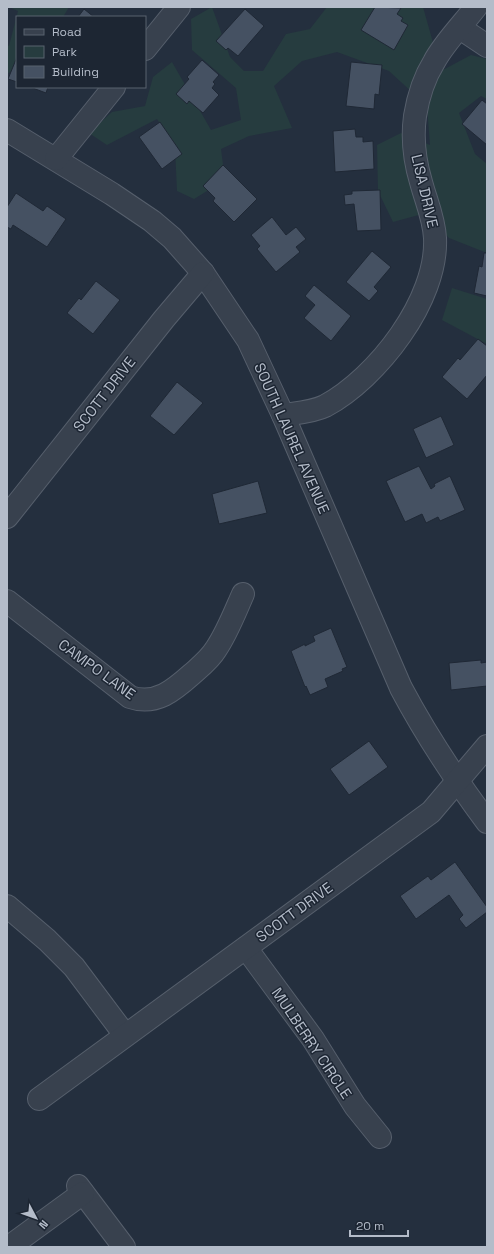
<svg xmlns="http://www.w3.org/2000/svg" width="494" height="1254" viewBox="0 0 494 1254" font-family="'Space Grotesk',sans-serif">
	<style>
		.green { fill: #263c3f }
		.building { fill: #455162; stroke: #1f2835 }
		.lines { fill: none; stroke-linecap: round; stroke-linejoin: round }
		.minor-casing { stroke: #565f6c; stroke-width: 24 }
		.minor { stroke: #38414e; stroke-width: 22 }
		.labels { text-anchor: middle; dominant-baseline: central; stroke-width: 3; stroke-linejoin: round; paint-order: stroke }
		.street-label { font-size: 15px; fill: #b4bcc9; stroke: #1d2633 }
	</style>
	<rect width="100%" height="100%" fill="#242f3e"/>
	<g class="green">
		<polygon points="9,7 69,7 63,17 17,17 17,67 7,74 7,45 9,46 18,11"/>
		<polygon points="212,7 230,57 244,71 263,71 286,34 310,29 327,7 423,7 441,71 471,55 487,59 487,99 481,96 459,113 475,154 487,164 487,253 449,238 426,213 393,222 378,191 377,145 401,133 430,145 427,106 389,71 337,52 302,61 274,86 292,128 249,136 221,149 225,180 194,199 177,191 175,148 157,119 107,145 89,133 112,112 145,106 153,77 172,62 211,130 241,120 236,88 192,50 191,19"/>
		<polygon points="452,288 487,299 487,344 442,320"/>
	</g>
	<g class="building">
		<polygon points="375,7 401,8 397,14 403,18 401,21 408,25 394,50 361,30"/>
		<polygon points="84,9 94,17 78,17"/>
		<polygon points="245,9 264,26 238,56 228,48 226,50 216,41"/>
		<polygon points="17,57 17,82 8,79"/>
		<polygon points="202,60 219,75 213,82 215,84 212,88 219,95 203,113 189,101 187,104 176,94 189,79 187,77"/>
		<polygon points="351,62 382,65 379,95 375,94 374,109 346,106"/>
		<polygon points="30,87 48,87 46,93"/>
		<polygon points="482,100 487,104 487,145 462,124"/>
		<polygon points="160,122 182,154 162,169 139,137"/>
		<polygon points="355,129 356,137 363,137 363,142 373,141 374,169 335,172 333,131"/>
		<polygon points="223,165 257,199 234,222 213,201 215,198 203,186"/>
		<polygon points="380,190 381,230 357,231 354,204 345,205 344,195 352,194 352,191"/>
		<polygon points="16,193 43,211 47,206 66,219 47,247 13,225 11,229 7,227 7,207"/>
		<polygon points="272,217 286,235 296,227 306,239 296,247 300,252 276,272 257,249 260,246 251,235"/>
		<polygon points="372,251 391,267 374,287 378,291 369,301 346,282"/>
		<polygon points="484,253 487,253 487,296 474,293 479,266 482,267"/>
		<polygon points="96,281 120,300 93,334 67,313 79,298 81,300"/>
		<polygon points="314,285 351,316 331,341 304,318 315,305 305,296"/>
		<polygon points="478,339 487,346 487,375 467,399 442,377 458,358 460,360"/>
		<polygon points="177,382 203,403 174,435 150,416"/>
		<polygon points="441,416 454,445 426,458 413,429"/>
		<polygon points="419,466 431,489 435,486 434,484 450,476 465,510 440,521 438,517 426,523 422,514 405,522 386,481"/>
		<polygon points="258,481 267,513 219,524 212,494"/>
		<polygon points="331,628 347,667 342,669 343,671 325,679 328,687 310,695 306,686 305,687 291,651 305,644 305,646 315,641 313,636"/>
		<polygon points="481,660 481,663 487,662 487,686 451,690 449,663"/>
		<polygon points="369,741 388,767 349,795 330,769"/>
		<polygon points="455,862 487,907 487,912 466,928 459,919 463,915 449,895 416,919 400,896 428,876 431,880"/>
	</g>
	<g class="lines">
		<defs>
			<g id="minor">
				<polyline points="460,28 487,46"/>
				<polyline points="145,49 179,7"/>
				<path d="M7,130L112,194L152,221L172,238L203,273L248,340L283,415L401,688C426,735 455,779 487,822"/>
				<polyline points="56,159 114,87"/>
				<path d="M283,415C296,413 313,412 325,406C377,378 438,300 435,238C434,218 426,201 421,182C415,162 412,138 415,116C418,98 424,78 434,62C444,43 463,24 476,7"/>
				<polyline points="7,517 164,319 203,273"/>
				<path d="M7,601L130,697C156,706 174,690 192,674C201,666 210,659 216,649C227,633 235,612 243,594"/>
				<polyline points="7,906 47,940 74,967 125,1035"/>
				<polyline points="246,948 313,1039 355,1106 380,1137"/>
				<polyline points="39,1099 431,812 487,746"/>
				<polyline points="78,1186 124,1247"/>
				<polyline points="9,1247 83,1193"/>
			</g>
		</defs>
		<use href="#minor" class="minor-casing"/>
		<use href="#minor" class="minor"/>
	</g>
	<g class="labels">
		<g class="street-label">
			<text transform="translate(425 191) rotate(77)">LISA DRIVE</text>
			<text transform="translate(104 394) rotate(-52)">SCOTT DRIVE</text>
			<text transform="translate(292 438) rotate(66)">SOUTH LAUREL AVENUE</text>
			<text transform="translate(97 669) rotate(36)">CAMPO LANE</text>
			<text transform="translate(294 912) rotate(-36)">SCOTT DRIVE</text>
			<text transform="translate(312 1043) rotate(56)">MULBERRY CIRCLE</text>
		</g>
	</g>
	<rect width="494" height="1254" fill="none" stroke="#b4bcc9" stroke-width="16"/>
	<rect x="16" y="16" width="130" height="72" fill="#1d2633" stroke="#59626f"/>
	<rect x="24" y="29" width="20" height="6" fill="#38414e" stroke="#59626f"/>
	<text x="52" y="36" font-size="12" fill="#b4bcc9">Road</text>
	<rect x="24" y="46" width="20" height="12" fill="#263c3f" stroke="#59626f"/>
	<text x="52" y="56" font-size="12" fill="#b4bcc9">Park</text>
	<rect x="24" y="66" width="20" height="12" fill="#455162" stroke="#59626f"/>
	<text x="52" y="76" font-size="12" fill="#b4bcc9">Building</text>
	<g transform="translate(36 1218) rotate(131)" stroke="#1d2633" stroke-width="3" paint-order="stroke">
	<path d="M0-3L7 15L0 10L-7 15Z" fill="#b4bcc9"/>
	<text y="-6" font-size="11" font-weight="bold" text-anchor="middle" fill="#b4bcc9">N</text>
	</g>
	<path d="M350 1230v6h58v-6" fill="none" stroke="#b4bcc9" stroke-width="2"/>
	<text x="356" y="1230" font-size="12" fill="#b4bcc9" stroke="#1d2633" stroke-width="3" paint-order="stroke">20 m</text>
</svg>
